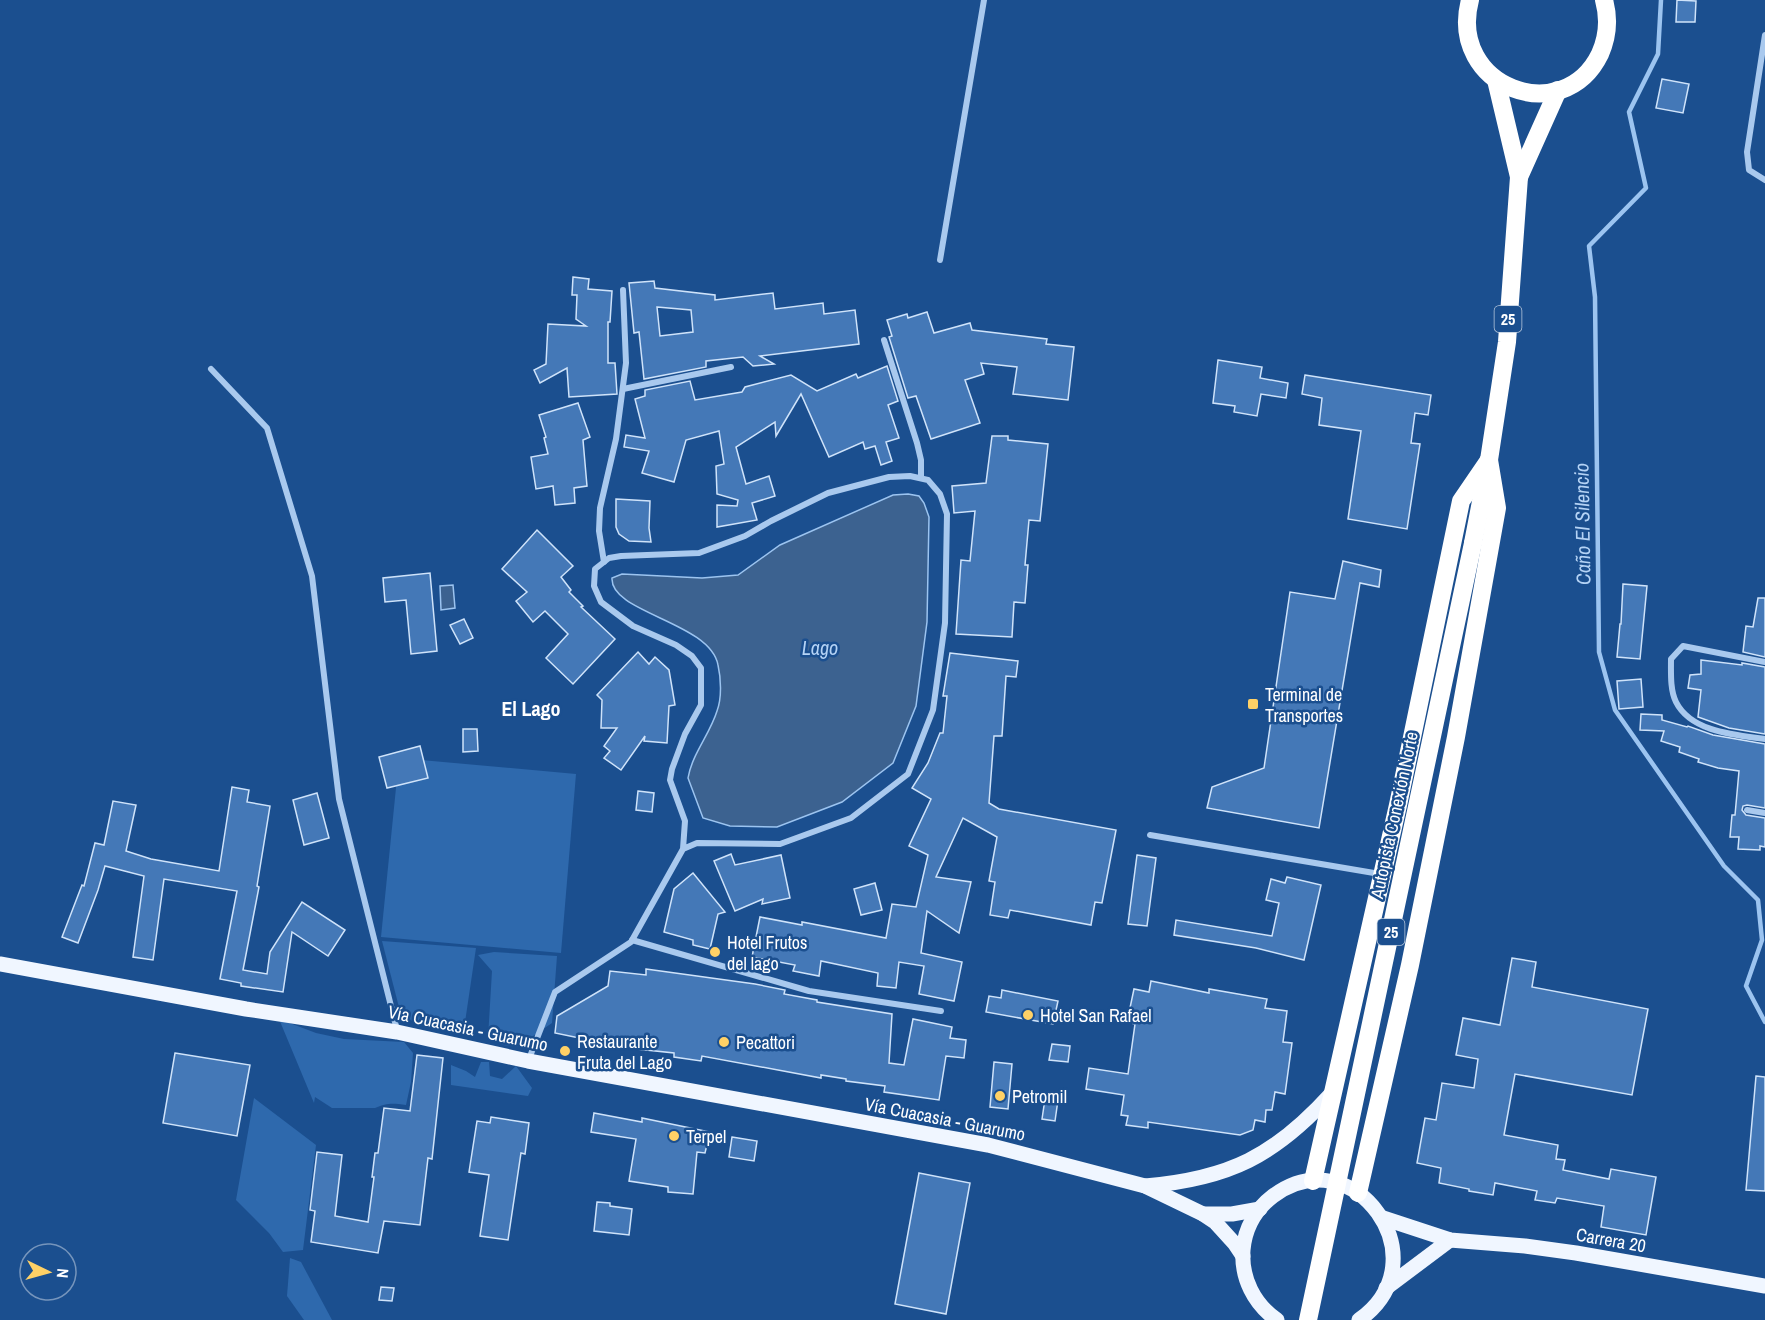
<svg xmlns="http://www.w3.org/2000/svg" width="1765" height="1320" viewBox="0 0 1765 1320" font-family="'Archivo Narrow',sans-serif">
	<style>
		.green { fill: #2e69ad }
		.water { fill: #3c6290; stroke: #9cc4f0; stroke-width: 1.5 }
		.lines { fill: none; stroke-linecap: round; stroke-linejoin: round }
		.stream { stroke: #9cc4f0; stroke-width: 4.5 }
		.building { fill: #4478b7; stroke: #cfe3fa; stroke-width: 1.5; fill-rule: evenodd }
		.street { stroke: #a9c9ee; stroke-width: 6 }
		.primary { stroke: #f0f6ff; stroke-width: 15 }
		.highway { stroke: #fff; stroke-width: 18 }
		.highway-bridge { stroke: #fff; stroke-width: 18 }
		.poi-dot { fill: #ffd166; stroke: #1b4f8f; stroke-width: 2 }
		.labels { text-anchor: middle; dominant-baseline: central; stroke-width: 5; stroke-linejoin: round; paint-order: stroke }
		.shield { fill: #1b4f8f; stroke: #bbcadd; stroke-width: 1.5 }
		.shield-label { font-size: 16px; font-weight: bold; fill: #fff }
		.poi-label { font-size: 18px; fill: #fff; stroke: #1b4f8f; text-anchor: start }
		.street-label { font-size: 18px; fill: #fff; stroke: #1b4f8f }
		.water-label { font-size: 20px; font-style: italic; fill: #b5d3f5; stroke: #1b4f8f }
		.neighbourhood-label { font-size: 20px; font-weight: bold; fill: #fff; stroke: #1b4f8f }
	</style>
	<rect width="100%" height="100%" fill="#1b4f8f"/>
	<g class="green">
		<polygon points="399,758 576,774 561,953 381,937"/>
		<polygon points="382,941 476,948 464,1029 402,1019"/>
		<polygon points="494,952 557,956 552,1023 517,1047 503,1045 488,1038 492,971 478,955"/>
		<path d="M279,1019L316,1033L344,1039L404,1042L413,1053L411,1082L406,1105C392,1103 387,1103 375,1108H332L315,1097L314,1103Z"/>
		<polygon points="481,1062 489,1062 490,1076 502,1079 516,1066 532,1088 528,1096 451,1085 451,1065 466,1071 475,1077"/>
		<polygon points="254,1098 316,1145 303,1250 283,1252 269,1233 236,1200"/>
		<polygon points="290,1258 301,1262 332,1320 304,1320 287,1296"/>
	</g>
	<g class="water">
		<path d="M908,494L919,496L924,503L929,517L927,622L916,706L893,763L842,802L777,827L730,826L703,818L688,778C692,754 710,734 717,711C722,698 721,678 718,665C710,622 610,613 612,578L622,574L702,578L738,575L780,545L893,495Z"/>
		<polygon points="453,585 455,608 441,610 440,586"/>
	</g>
	<g class="lines">
		<polyline class="stream" points="1661,0 1658,54 1629,112 1646,188 1589,246 1595,297 1599,652 1615,710 1724,866 1758,900 1762,940 1746,986 1765,1022"/>
	</g>
	<g class="building">
		<polygon points="1677,0 1696,1 1695,22 1676,22"/>
		<polygon points="1662,79 1689,84 1683,113 1656,108"/>
		<polygon points="573,277 589,279 588,289 612,291 610,322 608,322 608,363 615,363 617,394 569,397 567,368 540,383 534,370 546,364 548,324 586,326 576,319 577,295 572,295"/>
		<path d="M654,281L655,288L715,295V300L773,293L775,309L823,303L824,314L855,310L859,344L760,356L774,364L753,366L743,357L706,361V367L644,379L639,332L634,333L629,283ZM657,307L691,310L693,332L660,336Z"/>
		<polygon points="927,312 934,333 970,323 972,330 1047,339 1046,344 1074,347 1068,400 1013,394 1017,367 981,363 984,374 965,380 980,423 931,439 916,396 908,398 889,337 892,336 887,320 907,314 908,318"/>
		<polygon points="1218,360 1262,367 1260,378 1288,383 1286,398 1261,394 1257,416 1234,412 1235,406 1213,403"/>
		<polygon points="887,366 898,401 888,405 899,438 886,442 892,461 881,465 875,446 865,449 863,442 829,457 801,394 776,436 775,422 736,447 746,484 769,476 775,496 752,503 757,520 717,527 717,505 737,506 738,500 717,494 716,466 724,464 719,431 686,440 674,482 642,473 649,451 624,447 626,435 645,438 635,399 645,396 645,390 690,381 695,400 742,392 745,387 791,375 817,391 856,374 858,378"/>
		<polygon points="1305,375 1431,395 1428,415 1415,413 1411,443 1420,444 1407,529 1348,519 1361,431 1319,425 1322,398 1302,394"/>
		<polygon points="578,403 590,437 583,440 587,486 574,488 575,503 555,505 553,486 536,489 531,457 548,454 544,438 546,437 539,415"/>
		<polygon points="992,436 1008,436 1008,440 1048,444 1040,521 1029,520 1025,565 1028,565 1025,603 1014,602 1012,637 956,634 961,560 970,561 975,511 954,513 952,486 986,483"/>
		<polygon points="616,499 650,501 649,528 651,542 629,541 619,534 616,527"/>
		<polygon points="537,530 573,566 561,577 571,590 569,592 583,606 581,607 615,639 573,684 546,658 568,634 545,611 533,622 516,601 527,592 502,569"/>
		<polygon points="1343,561 1381,570 1379,587 1360,583 1319,828 1207,808 1212,787 1264,768 1290,592 1335,599"/>
		<polygon points="430,573 437,651 411,654 406,600 385,602 383,578"/>
		<polygon points="1623,584 1647,586 1640,659 1617,657 1620,624 1621,624"/>
		<polygon points="1758,598 1765,598 1765,657 1743,652 1746,626 1753,627"/>
		<polygon points="464,619 473,638 460,644 450,625"/>
		<polygon points="638,652 649,664 655,657 669,670 675,705 669,706 667,743 644,741 645,736 621,770 604,758 610,751 604,746 617,728 601,728 602,700 597,695"/>
		<polygon points="950,653 1018,661 1016,677 1006,676 1002,736 994,736 989,803 999,809 1116,830 1102,903 1095,902 1091,925 1010,910 1008,918 990,915 995,882 989,881 997,837 963,818 936,877 971,882 959,933 927,911 921,953 962,962 954,1001 919,994 924,966 899,962 896,988 877,986 878,973 821,961 819,976 793,971 795,965 752,957 760,917 802,925 802,922 886,938 892,904 916,907 928,855 909,846 931,799 912,788 928,763 940,733 943,733 947,696 943,696"/>
		<polygon points="1701,660 1742,665 1742,663 1765,667 1765,734 1729,728 1698,717 1701,690 1688,688 1690,675 1701,674"/>
		<polygon points="1641,679 1643,707 1619,709 1617,681"/>
		<polygon points="1641,714 1662,715 1662,720 1687,727 1688,726 1713,735 1765,744 1765,808 1747,805 1743,806 1742,810 1746,815 1765,818 1765,847 1760,846 1760,850 1738,849 1739,837 1730,837 1732,815 1735,815 1739,771 1718,768 1698,762 1699,759 1679,752 1680,747 1661,741 1664,731 1640,730"/>
		<polygon points="463,729 477,729 478,751 463,752"/>
		<polygon points="420,746 428,778 387,788 379,757"/>
		<polygon points="232,787 249,790 247,802 270,806 257,886 259,887 243,970 267,974 270,952 302,902 345,930 328,956 292,932 283,992 241,986 241,983 220,979 237,891 164,879 153,960 133,957 144,876 105,866 98,890 78,943 62,937 82,885 84,886 95,843 104,845 113,801 136,805 126,851 151,859 219,871"/>
		<polygon points="638,791 654,793 652,812 636,810"/>
		<polygon points="317,793 329,838 304,845 293,800"/>
		<polygon points="731,854 735,865 781,855 790,898 762,904 763,899 735,911 714,861"/>
		<polygon points="1137,855 1156,858 1147,926 1128,924"/>
		<polygon points="693,873 725,912 718,914 710,949 693,945 693,940 664,932 674,889"/>
		<polygon points="1287,877 1321,885 1304,960 1256,948 1174,935 1176,920 1272,936 1279,903 1266,900 1271,879 1285,883"/>
		<polygon points="875,883 882,910 861,915 854,889"/>
		<polygon points="1512,958 1536,962 1532,987 1648,1009 1632,1095 1515,1074 1504,1135 1558,1145 1556,1159 1565,1160 1563,1170 1609,1179 1611,1169 1656,1177 1646,1235 1601,1227 1604,1206 1557,1198 1555,1203 1535,1200 1537,1191 1495,1183 1493,1195 1469,1191 1469,1189 1439,1183 1441,1168 1417,1163 1425,1118 1436,1120 1442,1083 1474,1088 1478,1059 1456,1055 1463,1018 1500,1025"/>
		<polygon points="646,969 755,984 785,990 784,994 817,1000 817,1002 892,1014 889,1063 904,1065 913,1019 952,1027 950,1038 966,1040 964,1058 946,1056 939,1100 884,1092 885,1086 846,1081 846,1079 821,1075 821,1078 702,1056 701,1061 674,1057 674,1053 637,1049 638,1043 594,1039 594,1041 555,1033 557,1016 608,986 610,971 646,975"/>
		<polygon points="1151,981 1209,993 1209,989 1267,999 1265,1008 1287,1011 1283,1042 1292,1043 1285,1094 1275,1092 1272,1110 1266,1110 1265,1122 1255,1120 1253,1130 1240,1135 1148,1122 1148,1128 1126,1125 1128,1116 1121,1115 1124,1095 1086,1089 1089,1068 1128,1074 1135,1024 1127,1022 1134,989 1149,992"/>
		<polygon points="1002,990 1058,1001 1053,1024 986,1012 989,996 1001,998"/>
		<polygon points="1052,1044 1070,1046 1068,1062 1049,1060"/>
		<polygon points="175,1053 250,1065 237,1136 163,1123"/>
		<polygon points="417,1055 443,1058 432,1159 428,1158 420,1225 384,1221 378,1253 311,1242 315,1211 310,1210 317,1152 342,1155 335,1216 368,1222 374,1177 372,1177 375,1153 378,1153 384,1108 410,1111"/>
		<polygon points="994,1062 1012,1064 1008,1109 990,1107"/>
		<polygon points="1756,1076 1765,1077 1765,1191 1746,1190"/>
		<polygon points="1045,1099 1058,1100 1055,1121 1042,1119"/>
		<polygon points="594,1113 642,1122 642,1118 710,1132 705,1153 697,1152 693,1194 668,1192 668,1187 629,1181 636,1139 591,1132"/>
		<polygon points="491,1117 529,1123 525,1154 521,1153 508,1240 480,1236 489,1175 469,1172 477,1121 490,1123"/>
		<polygon points="732,1137 757,1141 754,1161 729,1157"/>
		<polygon points="919,1173 970,1183 946,1314 895,1304"/>
		<polygon points="597,1202 610,1203 610,1206 632,1209 629,1235 594,1231"/>
		<polygon points="381,1287 394,1288 392,1301 379,1300"/>
	</g>
	<g class="lines">
		<g class="street">
			<polyline points="1765,35 1747,152 1749,170 1765,180"/>
			<polyline points="940,260 984,0"/>
			<polyline points="884,340 917,443 921,460 921,478"/>
			<polyline points="211,369 267,428 312,576 339,799 397,1030"/>
			<polyline points="623,389 731,367"/>
			<polyline points="604,562 599,531 600,508 616,439 626,363 623,290"/>
			<path d="M1765,662L1683,646L1671,659C1671,673 1670,690 1676,702C1691,732 1735,735 1765,739"/>
			<polyline points="1747,810 1765,813"/>
			<polyline points="1150,835 1380,874"/>
			<polyline points="632,940 809,991 941,1011"/>
			<polyline points="529,1059 555,992 631,942 683,849 685,821 670,780 672,769 685,734 701,705 701,668 692,656 676,645 633,626 601,602 594,586 595,569 609,558 621,556 699,553 745,536 771,521 828,493 889,477 910,476 928,480 940,494 947,514 945,623 933,710 908,774 851,818 780,844 697,843 683,849"/>
		</g>
		<g class="primary">
			<polyline points="0,964 246,1009 397,1032 528,1061 988,1145 1145,1186 1203,1214 1215,1222 1235,1244 1243,1256"/>
			<path d="M1145,1186C1229,1179 1275,1156 1332,1093"/>
			<polyline points="1203,1214 1232,1214 1260,1209"/>
			<polyline points="1383,1218 1450,1240 1525,1246 1576,1253 1765,1286"/>
			<polyline points="1386,1288 1450,1240"/>
			<path d="M1277,1320C1254,1304 1241,1278 1243,1250C1245,1228 1256,1209 1273,1196C1353,1136 1444,1260 1359,1320"/>
		</g>
		<g class="highway">
			<path d="M1470,0C1447,87 1563,130 1600,54C1608,36 1609,18 1604,0"/>
			<polyline points="1519,177 1558,90"/>
			<polyline points="1473,543 1489,460 1507,342 1519,177 1496,80"/>
			<polyline points="1313,1181 1398,805 1461,501 1489,460"/>
			<polyline points="1358,1193 1410,965 1456,737 1497,508 1489,460"/>
		</g>
		<polyline class="highway-bridge" points="1308,1320 1473,543"/>
	</g>
	<g class="poi-dot">
		<rect x="1247" y="698" width="12" height="12" rx="3"/>
		<circle cx="715" cy="952" r="6"/>
		<circle cx="1028" cy="1015" r="6"/>
		<circle cx="724" cy="1042" r="6"/>
		<circle cx="565" cy="1051" r="6"/>
		<circle cx="1000" cy="1096" r="6"/>
		<circle cx="674" cy="1136" r="6"/>
	</g>
	<g class="labels">
		<g class="shield">
			<rect x="1494.5" y="306" width="27" height="26" rx="4.5"/>
			<rect x="1377.5" y="919" width="27" height="26" rx="4.5"/>
		</g>
		<g class="shield-label">
			<text x="1508" y="319">25</text>
			<text x="1391" y="932">25</text>
		</g>
		<g class="poi-label">
			<text x="1265" y="694">Terminal de<tspan x="1265" dy="21">Transportes</tspan></text>
			<text x="727" y="942">Hotel Frutos<tspan x="727" dy="21">del lago</tspan></text>
			<text x="1040" y="1015">Hotel San Rafael</text>
			<text x="577" y="1041">Restaurante<tspan x="577" dy="21">Fruta del Lago</tspan></text>
			<text x="736" y="1042">Pecattori</text>
			<text x="1012" y="1096">Petromil</text>
			<text x="686" y="1136">Terpel</text>
		</g>
		<g class="street-label">
			<text transform="translate(1394 815) rotate(-78)">Autopista Conexión Norte</text>
			<text transform="translate(468 1028) rotate(12)">Vía Cuacasia - Guarumo</text>
			<text transform="translate(945 1119) rotate(11)">Vía Cuacasia - Guarumo</text>
			<text transform="translate(1611 1240) rotate(10)">Carrera 20</text>
		</g>
		<g class="water-label">
			<text transform="translate(1582 524) rotate(-91)">Caño El Silencio</text>
			<text x="820" y="647">Lago</text>
		</g>
		<g class="neighbourhood-label">
			<text x="531" y="708">El Lago</text>
		</g>
	</g>
	<g transform="translate(48 1272) rotate(95)"><circle r="28" fill="#1b4f8f" stroke="#7695bc" stroke-width="1.5"/>
	<path d="M0-4.5L10 22L0 15L-10 22Z" fill="#ffd166"/>
	<text y="-9" font-size="16" font-weight="bold" text-anchor="middle" fill="#ffffff">N</text>
	</g>
</svg>
